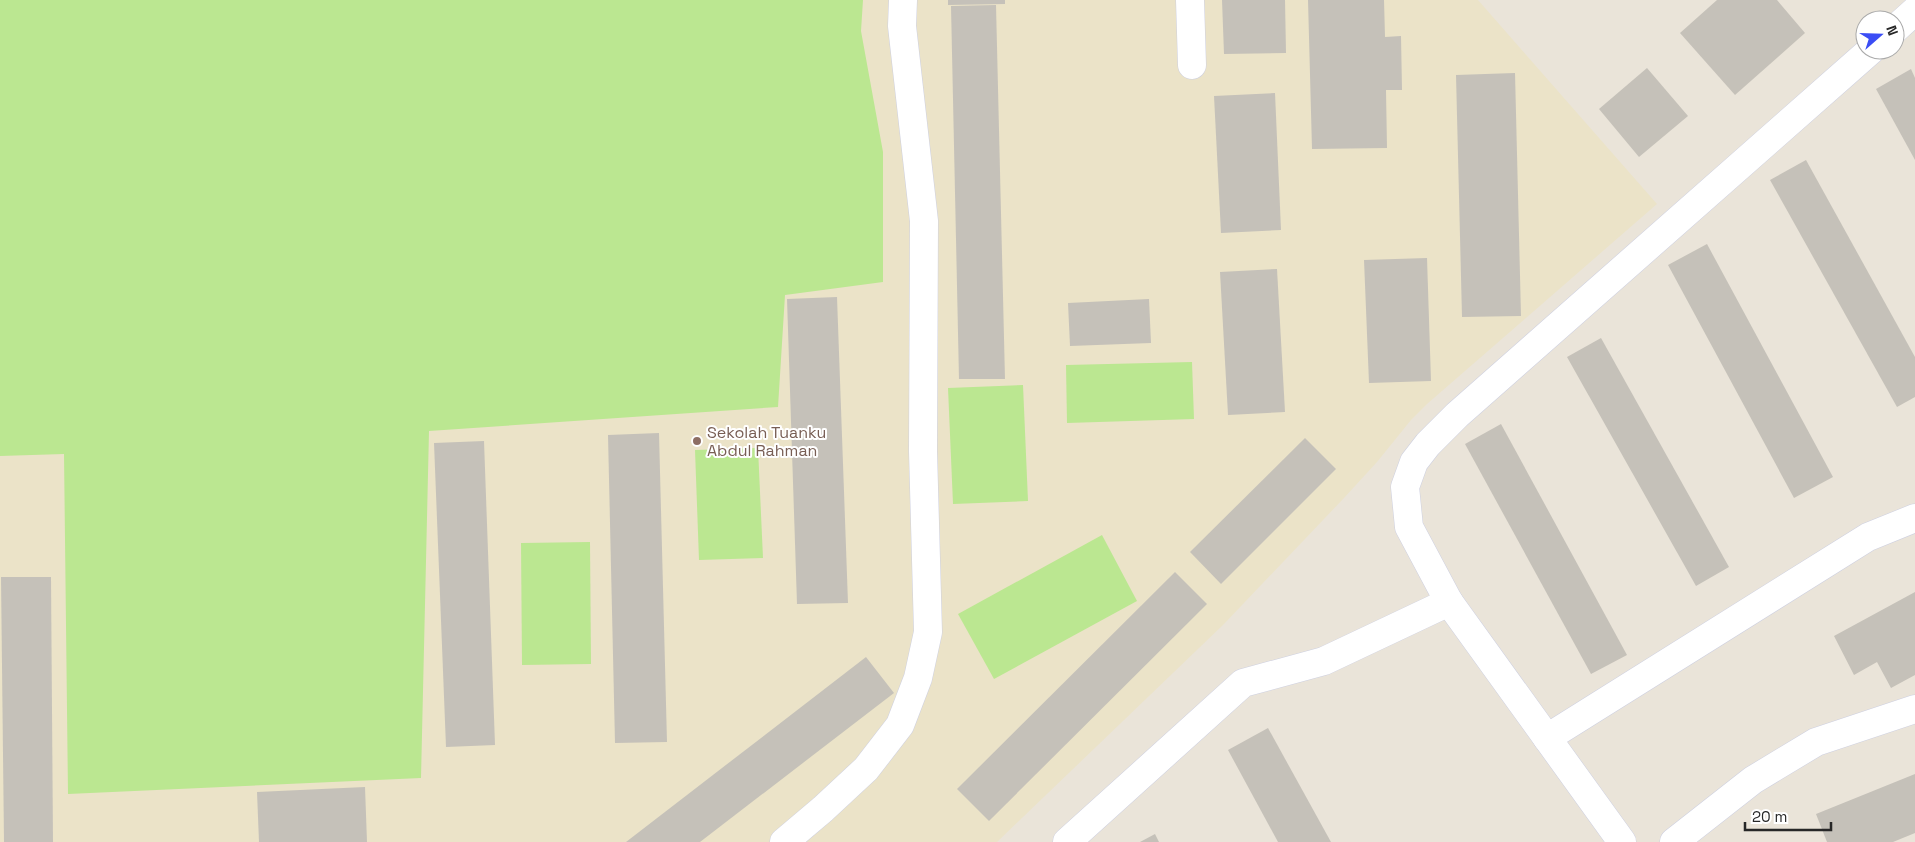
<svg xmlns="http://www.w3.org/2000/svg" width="1915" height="842" viewBox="0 0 1915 842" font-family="'Space Grotesk',sans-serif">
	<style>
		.education { fill: #ebe3c8 }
		.pitch { fill: #bbe791 }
		.building { fill: #c5c1b9 }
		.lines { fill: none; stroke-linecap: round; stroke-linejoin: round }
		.minor-casing { stroke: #ced0e0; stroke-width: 29 }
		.minor { stroke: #fff; stroke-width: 28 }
		.education-dot { fill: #8d6e63; stroke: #fff; stroke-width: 2 }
		.labels { text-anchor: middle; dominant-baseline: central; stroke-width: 4; stroke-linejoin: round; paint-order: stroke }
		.education-label { font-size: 16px; fill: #785e54; stroke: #fff; text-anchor: start }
	</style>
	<rect width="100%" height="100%" fill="#eae4d9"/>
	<polygon class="education" points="0,0 1478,0 1657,204 1427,404 1411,420 1377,462 1344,498 1224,624 997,842 0,842"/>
	<g class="pitch">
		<polygon points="0,0 863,0 861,31 883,152 883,282 785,295 778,407 429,431 421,778 68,794 64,454 0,456"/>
		<polygon points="1192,362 1194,419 1067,423 1066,365"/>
		<polygon points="1023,385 1028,501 953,504 948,388"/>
		<polygon points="758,448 763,558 699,560 695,450"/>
		<polygon points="1102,535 1137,601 994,679 958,614"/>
		<polygon points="590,542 591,664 522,665 521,543"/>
	</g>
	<g class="building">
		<polygon points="948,0 1005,0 1005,4 948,5"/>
		<polygon points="1222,0 1285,0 1286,53 1224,54"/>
		<polygon points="1308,0 1384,0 1385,37 1401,36 1402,90 1386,90 1387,148 1312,149"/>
		<polygon points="1717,0 1777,0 1805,33 1735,95 1680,33"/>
		<polygon points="996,5 1005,379 959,379 951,6"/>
		<polygon points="1647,68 1688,116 1639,157 1599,109"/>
		<polygon points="1911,69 1915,78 1915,160 1876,89"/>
		<polygon points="1515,73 1521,316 1462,317 1456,75"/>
		<polygon points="1275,93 1281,230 1221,233 1214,96"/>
		<polygon points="1806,160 1915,357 1915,397 1897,407 1770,180"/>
		<polygon points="1707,244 1833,477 1794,498 1668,265"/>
		<polygon points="1427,258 1431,381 1369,383 1364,260"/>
		<polygon points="1277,269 1285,412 1228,415 1220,272"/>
		<polygon points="837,297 848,603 797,604 787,299"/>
		<polygon points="1149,299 1151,343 1070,346 1068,303"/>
		<polygon points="1601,338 1729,567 1696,586 1567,357"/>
		<polygon points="1501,424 1627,655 1591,674 1465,444"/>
		<polygon points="659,433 667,742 615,743 608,435"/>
		<polygon points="1305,438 1336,469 1221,584 1190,552"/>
		<polygon points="484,441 495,745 446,747 434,443"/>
		<polygon points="1175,572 1207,604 989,821 957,789"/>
		<polygon points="1,577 51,577 53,842 4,842"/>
		<polygon points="1915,592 1915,675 1891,688 1877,662 1854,675 1834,636"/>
		<polygon points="866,657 894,693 700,842 626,842"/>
		<polygon points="1268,728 1331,842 1278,842 1228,750"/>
		<polygon points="1915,774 1915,833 1893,842 1827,842 1816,814"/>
		<polygon points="365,787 367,842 259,842 257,792"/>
		<polygon points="1155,834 1159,842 1140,842"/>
	</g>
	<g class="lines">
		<defs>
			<g id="minor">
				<polyline points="1190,0 1192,65"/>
				<polyline points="1895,29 1915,11"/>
				<polyline points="1547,738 1868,537 1915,518"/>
				<polyline points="784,842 823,809 866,769 900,725 918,678 928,632 923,451 924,221 902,26 903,0"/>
				<polyline points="1067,842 1243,683 1324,661 1449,602"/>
				<polyline points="1622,842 1449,602 1409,527 1405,487 1414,462 1428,444 1457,415 1871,50"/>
				<polyline points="1674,842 1753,780 1816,742 1915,709"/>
			</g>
		</defs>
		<use href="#minor" class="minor-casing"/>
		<use href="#minor" class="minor"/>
	</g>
	<circle class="education-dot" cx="697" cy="441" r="5"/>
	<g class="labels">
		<g class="education-label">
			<text x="707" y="432">Sekolah Tuanku<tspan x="707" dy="18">Abdul Rahman</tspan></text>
		</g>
	</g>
	<g transform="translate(1880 35) rotate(70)"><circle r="24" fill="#ffffff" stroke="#a9a9a9"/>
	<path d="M0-4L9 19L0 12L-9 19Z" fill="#3b4df5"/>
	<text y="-8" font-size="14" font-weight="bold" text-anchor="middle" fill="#272727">N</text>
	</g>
	<path d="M1745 822v8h86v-8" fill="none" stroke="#272727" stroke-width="2.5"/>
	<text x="1752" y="822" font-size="15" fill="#272727" stroke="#ffffff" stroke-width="4" paint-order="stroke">20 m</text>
</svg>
